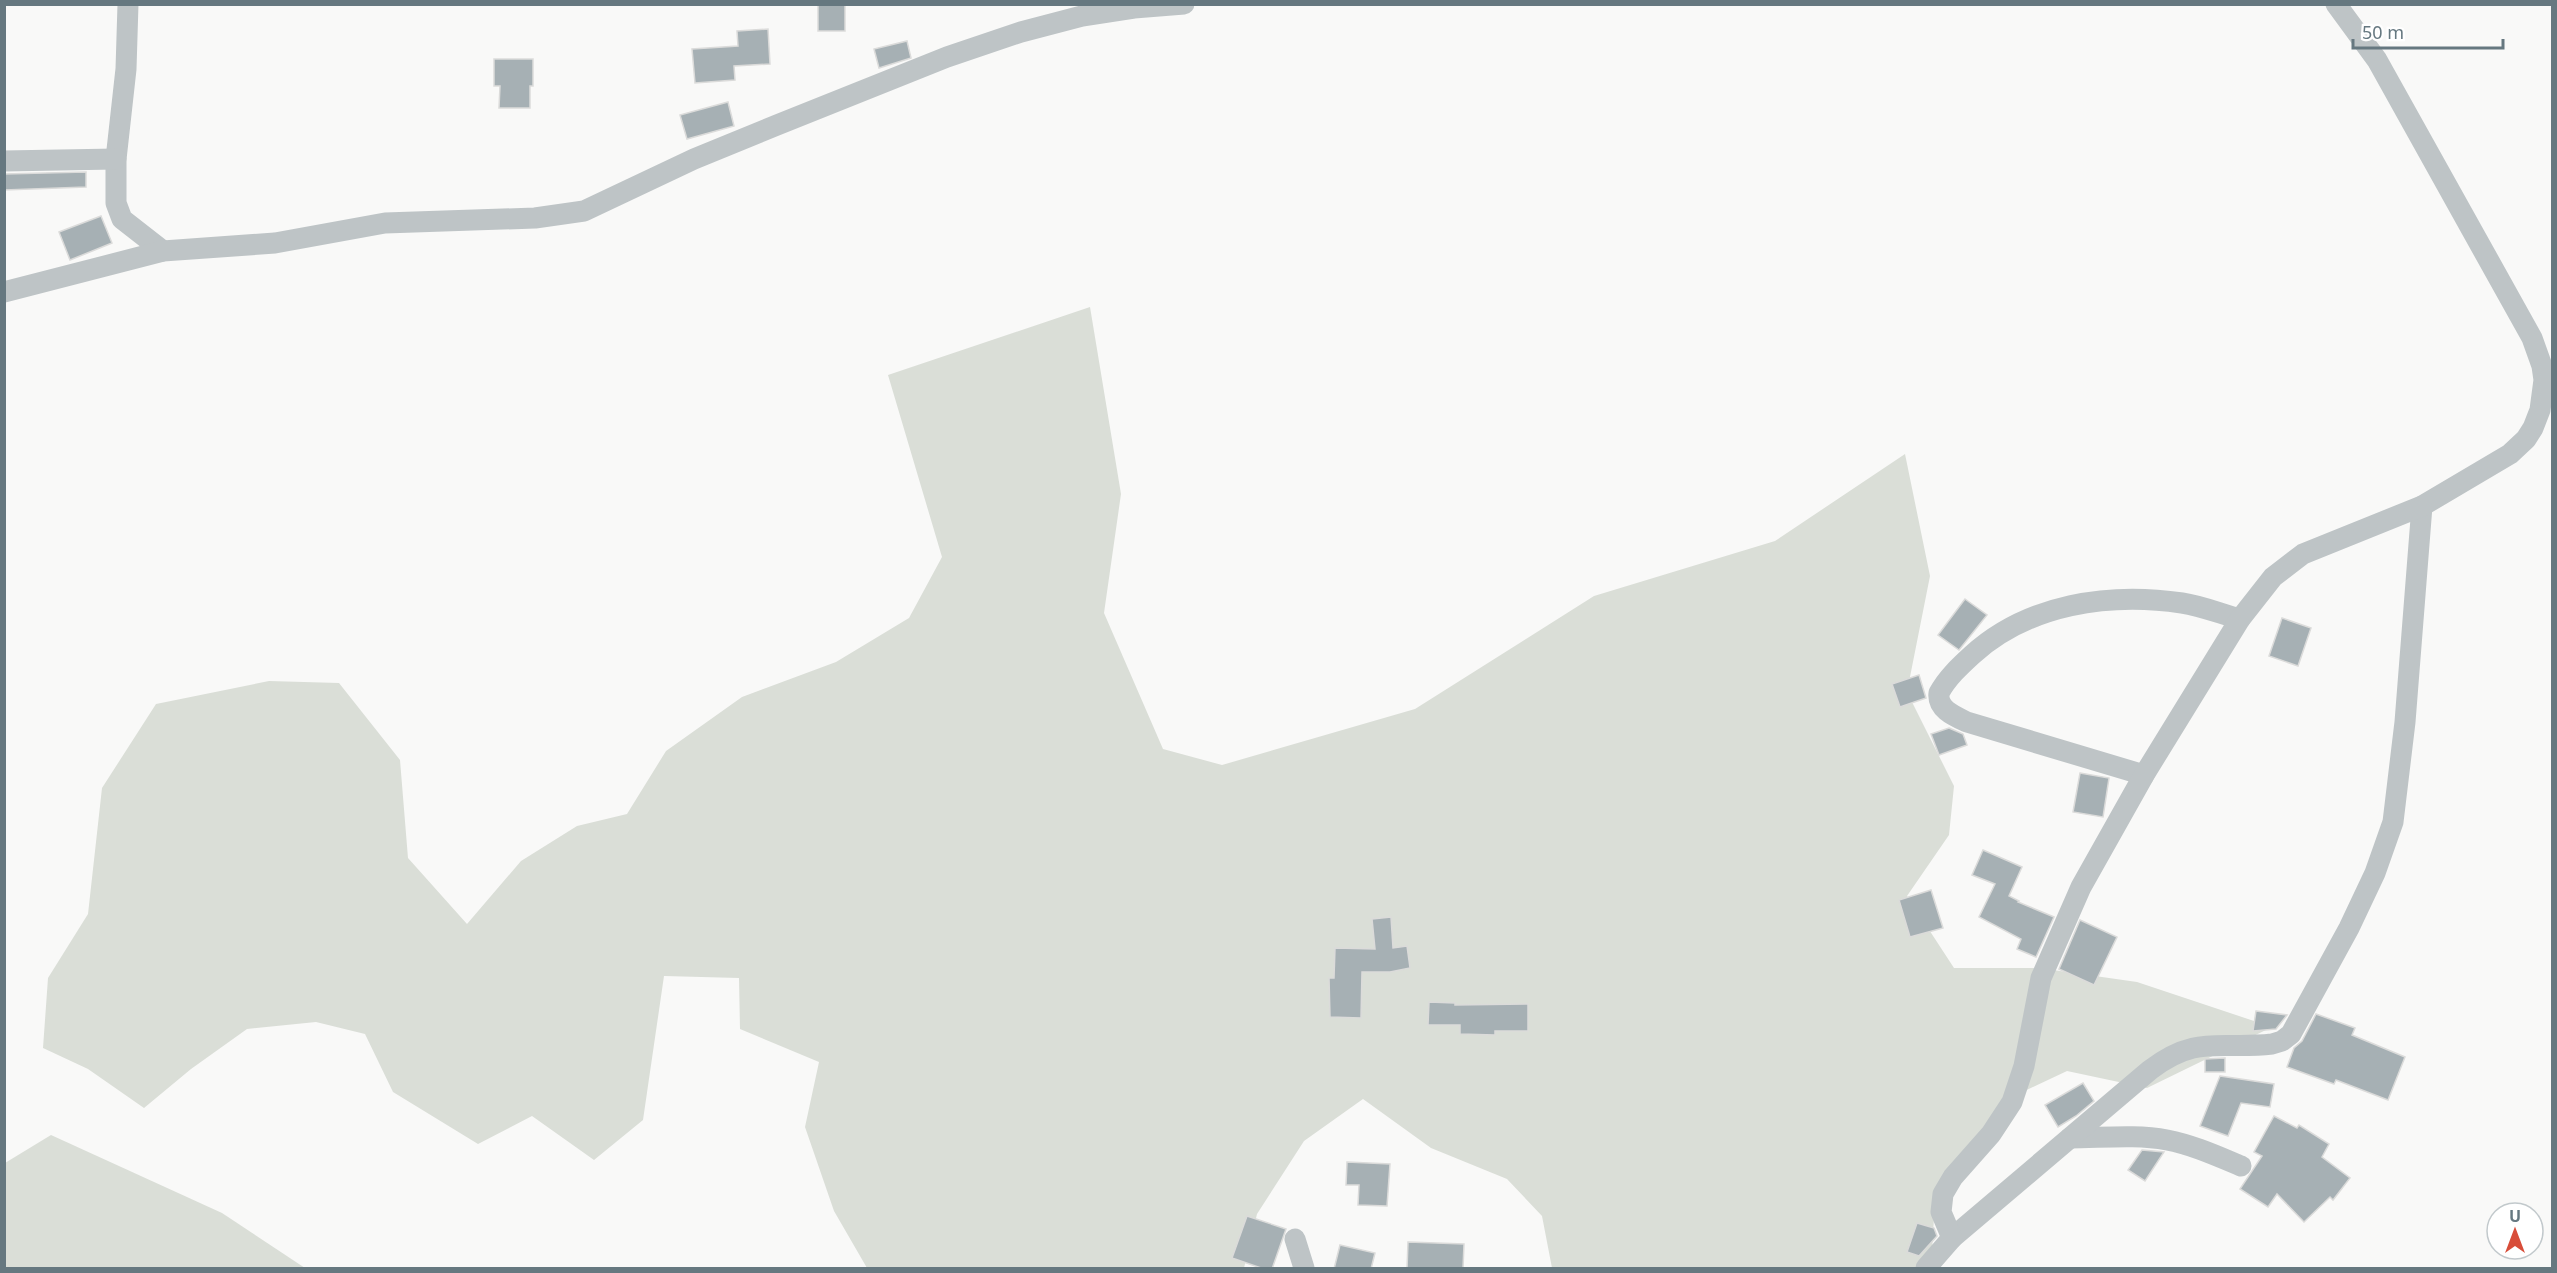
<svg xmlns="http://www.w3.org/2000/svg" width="2557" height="1273" viewBox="0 0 2557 1273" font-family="'Noto Sans',sans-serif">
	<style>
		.green { fill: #daded7 }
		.building { fill: #a6b0b4; stroke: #dbdbda; stroke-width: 1.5 }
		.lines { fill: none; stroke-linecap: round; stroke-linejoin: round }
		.street { stroke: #bec4c6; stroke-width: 21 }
	</style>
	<rect width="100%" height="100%" fill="#f9f9f8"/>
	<g class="green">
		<polygon points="1090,307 1121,494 1104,613 1163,749 1222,765 1415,709 1594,596 1775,541 1905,454 1930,576 1907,692 1954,786 1949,835 1907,896 1954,968 2039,968 2137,982 2272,1027 2147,1088 2067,1071 2003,1101 1935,1200 1931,1268 1552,1268 1542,1216 1507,1179 1431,1148 1363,1099 1304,1141 1257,1214 1244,1268 867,1268 834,1211 805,1127 819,1062 740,1029 739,978 664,976 643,1120 594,1160 532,1116 478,1144 393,1092 365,1034 316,1022 247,1029 191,1069 144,1108 88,1069 43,1048 48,978 88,914 102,788 156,704 269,681 339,683 400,760 408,858 467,924 521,861 577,826 627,814 666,751 742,697 836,662 909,618 942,557 888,375"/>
		<polygon points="51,1135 222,1213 305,1268 5,1268 5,1163"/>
	</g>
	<g class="building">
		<rect x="818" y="4" width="27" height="27"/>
		<polygon points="768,29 770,64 734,66 735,80 695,83 692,49 738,46 737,31"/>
		<polygon points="907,41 911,58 879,68 874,49"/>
		<polygon points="494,59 533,59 533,86 530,86 530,108 499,108 500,86 494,86"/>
		<polygon points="728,102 734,126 687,139 680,115"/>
		<polygon points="86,172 86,187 4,190 4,174"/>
		<polygon points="101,216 112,243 70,260 59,232"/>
		<polygon points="1965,599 1987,615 1959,650 1938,635"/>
		<polygon points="2282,618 2311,628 2298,666 2269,656"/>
		<polygon points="1919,675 1926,698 1900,707 1892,684"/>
		<polygon points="1949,728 1963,734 1967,745 1939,755 1931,734"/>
		<polygon points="2080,773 2109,778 2103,817 2073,812"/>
		<polygon points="1983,850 2022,867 2009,896 2019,901 2018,902 2054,917 2036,957 2017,949 2021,939 1979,917 1995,884 1972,875"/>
		<polygon points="1931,890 1943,928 1910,937 1899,900"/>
		<polygon points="1391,917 1393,948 1407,946 1410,968 1390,972 1362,972 1361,1018 1330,1017 1329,978 1334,978 1335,948 1375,949 1372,919"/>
		<polygon points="2080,920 2117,937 2094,985 2059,969"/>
		<polygon points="1429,1002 1455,1003 1455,1005 1528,1004 1528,1031 1495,1031 1495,1035 1460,1034 1460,1025 1428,1025"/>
		<polygon points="2256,1011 2287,1015 2276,1029 2253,1031"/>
		<polygon points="2316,1014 2355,1028 2352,1035 2405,1057 2388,1100 2336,1080 2334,1084 2287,1067 2294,1048 2302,1041"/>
		<polygon points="2225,1058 2225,1072 2205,1072 2205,1059"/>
		<polygon points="2220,1076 2274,1084 2270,1107 2241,1103 2228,1136 2200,1126"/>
		<polygon points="2083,1083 2094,1101 2076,1116 2058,1127 2045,1105"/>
		<polygon points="2274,1116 2297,1128 2299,1125 2329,1144 2322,1157 2350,1178 2333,1200 2330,1197 2304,1222 2277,1194 2268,1207 2240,1189 2262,1156 2254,1152"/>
		<polygon points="2142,1150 2164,1152 2145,1181 2128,1170"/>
		<polygon points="1347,1162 1390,1164 1387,1206 1358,1205 1359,1185 1346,1185"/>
		<polygon points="1247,1216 1286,1229 1272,1269 1264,1269 1232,1258"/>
		<polygon points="1917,1223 1934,1228 1937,1236 1919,1256 1907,1252"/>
		<polygon points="1408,1242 1464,1244 1463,1268 1407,1269"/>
		<polygon points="1340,1245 1375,1253 1371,1269 1334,1269"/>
	</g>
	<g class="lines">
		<g class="street">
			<polyline points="128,4 126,69 116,159 116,203 122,219 163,251"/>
			<polyline points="4,161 116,159"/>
			<polyline points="4,292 163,251 275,243 385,223 535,218 584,211 694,159 777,125 947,57 1021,32 1082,16 1134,8 1184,4"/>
			<path d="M2144,775L1967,722C1954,716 1937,709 1939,693C1947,678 1960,666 1972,655C2028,604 2109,592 2182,603C2202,606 2221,614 2240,619"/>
			<path d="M2070,1138C2101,1138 2136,1134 2167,1140C2193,1145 2217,1156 2241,1166"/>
			<path d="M1952,1238L2150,1070C2197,1034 2220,1050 2272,1044L2282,1041L2291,1034L2349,928L2375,873L2393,822L2405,722L2422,506"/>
			<polyline points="1295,1239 1304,1268"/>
			<polyline points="1926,1268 1952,1238 1941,1212 1943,1194 1953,1177 1991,1134 2012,1102 2024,1066 2041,978 2081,887 2144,775 2240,619 2273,577 2303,554 2422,506 2510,454 2526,439 2533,428 2540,410 2544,380 2542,366 2532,338 2377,60 2336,4"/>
		</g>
	</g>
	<rect width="2557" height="1273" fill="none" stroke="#667880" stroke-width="12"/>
	<g transform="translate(2515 1231)"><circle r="28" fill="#ffffff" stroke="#c2c9cc" stroke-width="1.5"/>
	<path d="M0-4.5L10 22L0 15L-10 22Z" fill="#d84d39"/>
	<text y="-9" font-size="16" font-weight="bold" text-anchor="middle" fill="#667880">U</text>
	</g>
	<path d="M2353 39v9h150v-9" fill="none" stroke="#667880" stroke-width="3"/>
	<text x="2362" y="39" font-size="18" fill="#667880" stroke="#ffffff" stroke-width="4.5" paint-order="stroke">50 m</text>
</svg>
